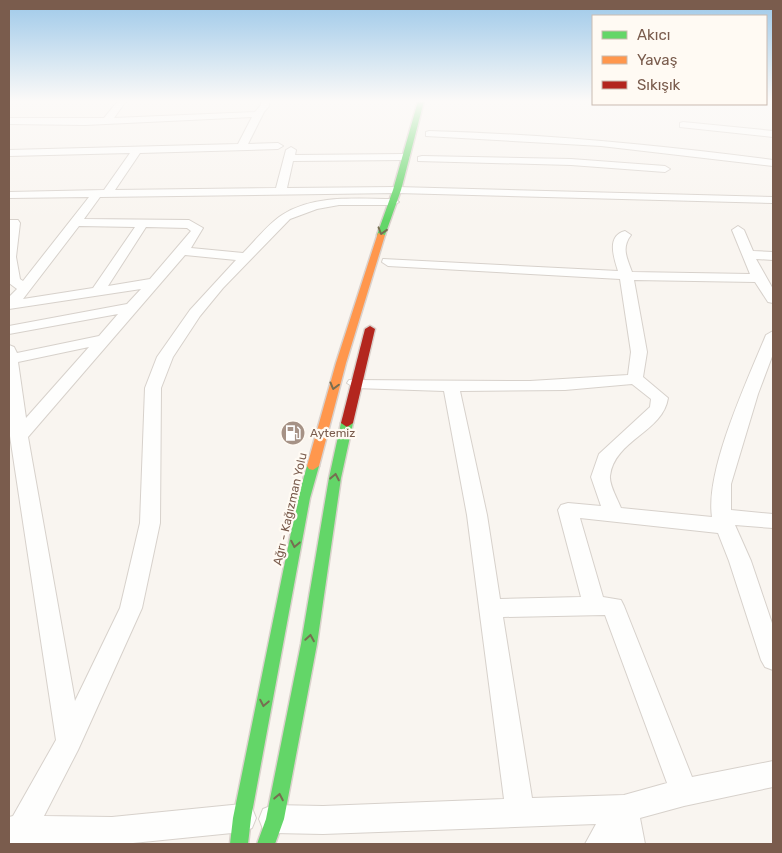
<svg xmlns="http://www.w3.org/2000/svg" width="782" height="853" viewBox="0 0 782 853" font-family="Rubik,sans-serif">
	<style>
		.lines { fill: none; stroke-linecap: round; stroke-linejoin: round }
		.street-casing { stroke: #d7d1cb; stroke-width: 2 }
		.fast-casing { stroke: #dad1cc; stroke-width: 3 }
		.slow-casing { stroke: #dad1cc; stroke-width: 3 }
		.jam-casing { stroke: #dad1cc; stroke-width: 3 }
		.street { fill: #fefefd; fill-rule: evenodd }
		.fast { fill: #63d668; fill-rule: evenodd }
		.slow { fill: #ff974d; fill-rule: evenodd }
		.jam { fill: #b3261e; fill-rule: evenodd }
		.oneway { stroke: #776e51 }
		.labels { text-anchor: middle; dominant-baseline: central; stroke-width: 4.5; stroke-linejoin: round; paint-order: stroke }
		.poi-label { font-size: 12px; fill: #7a5c4d; stroke: #fffaf3; text-anchor: start }
		.street-label { font-size: 12px; fill: #7a5c4d; stroke: #fffaf3 }
	</style>
	<rect width="100%" height="100%" fill="#f9f5f0"/>
	<g class="lines">
		<defs>
			<g id="street">
				<path d="M118,101H126L114,118L255,112L261,105V101H269V106L264,112L248,144L278,143L283,146L278,149L140,153L115,190L276,188L286,150L291,147L296,150L295,155L405,154L410,157L405,160L293,161L287,188L397,187L773,197V203L397,193L100,197L84,219L189,220L203,228L191,248L243,253C255,241 268,224 282,215C314,194 357,199 393,199L399,202L393,205H339L317,209L290,219L223,288L200,316L173,357L161,388L160,523L142,608L78,750L44,816L112,817L242,804L252,808L256,818L252,828L242,832L123,844H11L9,843V817L13,816L56,740L10,436L9,345L14,347L17,353L99,336L118,314L9,334V326L127,304L141,289L9,309V297L17,289L9,283L10,220H18L20,223L16,257L20,279L23,281L89,197L9,198V192L104,190L130,153L9,156V150L238,144L252,117L85,125L9,124V118H104ZM79,226L135,227L93,288L23,299ZM146,227L187,228L191,231L150,279L108,286ZM185,255L236,260L190,310L157,357L145,388L140,523L120,608L75,701L28,437ZM89,347L26,418L18,362Z"/>
				<polygon points="683,122 773,131 773,137 680,127 680,123"/>
				<path d="M429,131C544,134 659,145 773,160V166L601,146L426,136V132Z"/>
				<polygon points="422,156 571,159 665,166 670,169 665,172 571,165 418,161 418,157"/>
				<path d="M738,226L744,230L753,251L773,252V260L756,259L773,289V303L768,302L755,282L634,280L647,352L643,377L668,398C663,432 614,440 610,476C609,485 618,500 621,508L712,517C705,471 747,381 766,335L773,331V354L758,394L731,484V510L773,514V528L735,525L751,561L773,626V670L765,667L761,660L729,561L718,533L580,518L603,597L621,600L624,606L692,777L773,761V787L684,806L640,818L645,844H585L596,824L323,834L273,833L263,829L259,819L263,809L273,805L323,806L504,799L467,515L444,391L355,388L347,383L349,380L530,381L628,375L631,352L620,279L388,266L382,262L383,259L618,271C614,258 606,236 625,231L631,235C621,248 627,258 632,272L750,274L732,230ZM632,384L651,399L650,407L599,454L591,477L601,506L568,503L561,505L558,510L581,597L500,599L487,515L460,391L565,390ZM605,615L667,783L624,795L532,798L503,617Z"/>
			</g>
			<g id="fast">
				<polygon points="418,101 424,101 401,190 385,235 378,237 377,235 393,190"/>
				<polygon points="347,419 353,423 341,478 317,644 284,819 275,844 257,844 266,819 301,644 329,478 341,423"/>
				<polygon points="313,462 319,466 310,498 251,818 248,844 230,844 233,818 298,498 307,466"/>
			</g>
			<polygon id="slow" points="378,233 385,235 346,363 319,466 313,470 309,469 307,466 336,363"/>
			<polygon id="jam" points="370,326 375,329 353,423 347,427 341,423 365,329"/>
		</defs>
		<use href="#street" class="street-casing"/>
		<use href="#fast" class="fast-casing"/>
		<use href="#slow" class="slow-casing"/>
		<use href="#jam" class="jam-casing"/>
		<use href="#street" class="street"/>
		<use href="#fast" class="fast"/>
		<use href="#slow" class="slow"/>
		<use href="#jam" class="jam"/>
	</g>
	<defs><path id="oneway-chevron" d="M-2-3.5L2.5 0L-2 3.5" fill="none" stroke-width="1.6" stroke-linecap="round" stroke-linejoin="round" transform="scale(1.25)"/></defs>
	<g class="oneway">
		<use href="#oneway-chevron" transform="translate(382 231) rotate(107)"/>
		<use href="#oneway-chevron" transform="translate(334 386) rotate(105)"/>
		<use href="#oneway-chevron" transform="translate(335 477) rotate(-79)"/>
		<use href="#oneway-chevron" transform="translate(295 544) rotate(101)"/>
		<use href="#oneway-chevron" transform="translate(310 638) rotate(-81)"/>
		<use href="#oneway-chevron" transform="translate(264 703) rotate(101)"/>
		<use href="#oneway-chevron" transform="translate(279 797) rotate(-79)"/>
	</g>
	<linearGradient id="sky" x2="0" y2="1"><stop stop-color="#9ec9e9"/><stop offset="0.46" stop-color="#fcfaf8"/><stop offset="1" stop-color="#fcfaf8" stop-opacity="0"/></linearGradient>
	<rect width="782" height="220" fill="url(#sky)"/>
	<defs>
		<symbol id="fuel-disc" viewBox="-11 -11 22 22"><circle r="9.5" fill="#a69286" stroke="#fffaf3"/><path d="M-5.5-6h7V0h2V4h1.3V-2.5L3-4.5l.8-.8L6-3V5H2.5V1h-1V6h-7ZM-4.2-4.7v3.2H.2V-4.7Z" fill="#fff"/></symbol>
	</defs>
	<g fill-rule="evenodd">
		<use href="#fuel-disc" x="279" y="419" width="28" height="28"/>
	</g>
	<g class="labels">
		<g class="poi-label">
			<text x="310" y="433">Aytemiz</text>
		</g>
		<g class="street-label">
			<text transform="translate(290 509) rotate(-77)">Ağrı - Kağızman Yolu</text>
		</g>
	</g>
	<rect width="782" height="853" fill="none" stroke="#7a5c4d" stroke-width="20"/>
	<rect x="592" y="15" width="175" height="90" fill="#fffaf3" stroke="#cabbb1"/>
	<rect x="602" y="31" width="25" height="8" fill="#63d668" stroke="#cabbb1"/>
	<text x="637" y="40" font-size="15" fill="#7a5c4d">Akıcı</text>
	<rect x="602" y="56" width="25" height="8" fill="#ff974d" stroke="#cabbb1"/>
	<text x="637" y="65" font-size="15" fill="#7a5c4d">Yavaş</text>
	<rect x="602" y="81" width="25" height="8" fill="#b3261e" stroke="#cabbb1"/>
	<text x="637" y="90" font-size="15" fill="#7a5c4d">Sıkışık</text>
</svg>
